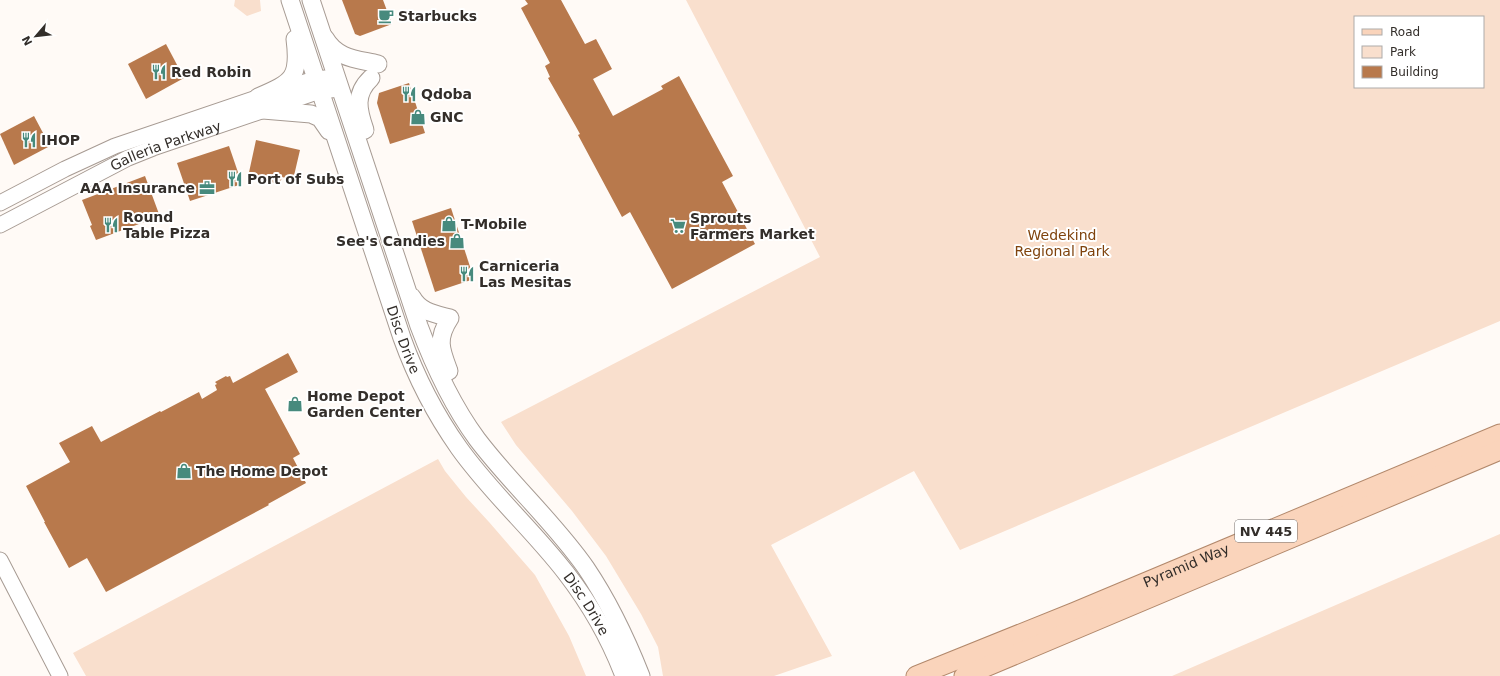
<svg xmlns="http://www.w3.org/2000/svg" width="1500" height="676" viewBox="0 0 1500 676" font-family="'DejaVu Sans',sans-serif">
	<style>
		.green { fill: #f9dfcd; fill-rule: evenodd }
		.building { fill: #b8794c }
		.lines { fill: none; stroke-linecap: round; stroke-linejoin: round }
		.tertiary-casing { stroke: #a79b93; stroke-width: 17 }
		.secondary-casing { stroke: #a79b93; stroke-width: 19 }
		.primary-casing { stroke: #b2886b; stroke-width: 21 }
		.tertiary { stroke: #fff; stroke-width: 15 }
		.secondary { stroke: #fff; stroke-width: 17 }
		.primary { stroke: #fad4bb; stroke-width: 19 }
		.labels { text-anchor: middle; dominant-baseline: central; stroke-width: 4; stroke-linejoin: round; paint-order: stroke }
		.shield { fill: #fff; stroke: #706d6a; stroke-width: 1 }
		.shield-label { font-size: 13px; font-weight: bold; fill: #332e2a }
		.poi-label { font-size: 14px; font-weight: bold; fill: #332e2a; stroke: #fff; text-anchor: start }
		.street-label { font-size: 14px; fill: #332e2a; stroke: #fff }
		.park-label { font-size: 14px; fill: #7f430d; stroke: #fff }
	</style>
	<rect width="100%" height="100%" fill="#fffaf6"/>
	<g class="green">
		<polygon points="235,0 260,0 261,11 247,16 234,6"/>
		<path d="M686,0H1500V321L960,550L914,471L771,545L832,656L774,676H663L658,647L641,614L606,556L572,511L516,445L501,422L820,257ZM1355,17H1483V87H1355Z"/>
		<polygon points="438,459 445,471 466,497 489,522 535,575 569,636 586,676 86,676 73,653"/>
		<polygon points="1500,534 1500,676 1172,676"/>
	</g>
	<g class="building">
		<polygon points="342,0 383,0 392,24 360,36 355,34"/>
		<polygon points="525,0 561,0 585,44 596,39 612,69 593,79 613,116 663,89 661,86 679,76 733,176 722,182 755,244 672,289 630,212 622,217 578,135 580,134 575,125 548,78 550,77 545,66 550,63 521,8 528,4"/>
		<polygon points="166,44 184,78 146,99 128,64"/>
		<polygon points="409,83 425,133 390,144 377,103 379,93"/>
		<polygon points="34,116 50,146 14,165 0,134"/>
		<polygon points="256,140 300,150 293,180 282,177 280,184 248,177"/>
		<polygon points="229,146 242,184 190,201 177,163"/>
		<polygon points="145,176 159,214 146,218 147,221 96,240 90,226 92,225 82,200"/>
		<polygon points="451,208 474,279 435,292 412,221"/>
		<polygon points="288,353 298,372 265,389 300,454 293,458 306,483 268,504 269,505 106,592 87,558 69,568 44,522 45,522 26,486 70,462 59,443 92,426 101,442 160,411 161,412 199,392 202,399 217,390 215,385 217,384 215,382 226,376 227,377 230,376 233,383"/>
	</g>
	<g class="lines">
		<defs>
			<g id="tertiary">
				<polyline points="0,203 65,169 115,146 292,86 315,79 336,77"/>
				<path id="s1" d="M0,225L128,158L153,148L320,91L340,89"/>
				<polyline points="0,560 60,676"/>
			</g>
			<g id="secondary">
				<path id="s2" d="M290,0L402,338C416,377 435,414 459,448C491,493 533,530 566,573C590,604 610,639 624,676"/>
				<path d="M311,0L419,326C434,366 452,405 477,439C511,484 554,522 586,568C609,602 626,638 641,676"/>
				<path d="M325,38C337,59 357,59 378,64"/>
				<path d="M258,97C293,82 300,78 295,39"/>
				<polyline points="263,110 311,114 320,118 329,131"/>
				<path d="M365,130C358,110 354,94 371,78"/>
				<path d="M412,297C420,312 435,314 450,318C436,339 441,350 449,371"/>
			</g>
			<g id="primary">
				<path id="s3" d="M916,676L1075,612L1500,434"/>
				<polyline points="964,676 1500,450"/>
			</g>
		</defs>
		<use href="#tertiary" class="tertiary-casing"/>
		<use href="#secondary" class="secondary-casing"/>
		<use href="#primary" class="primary-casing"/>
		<use href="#tertiary" class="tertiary"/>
		<use href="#secondary" class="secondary"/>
		<use href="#primary" class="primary"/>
	</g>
	<defs>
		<symbol id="cafe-bare" viewBox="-9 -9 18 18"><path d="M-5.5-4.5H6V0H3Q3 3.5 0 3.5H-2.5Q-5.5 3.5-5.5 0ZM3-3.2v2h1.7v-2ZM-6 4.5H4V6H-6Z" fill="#478a7d" stroke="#fff" stroke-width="2.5" paint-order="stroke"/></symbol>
		<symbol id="restaurant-bare" viewBox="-9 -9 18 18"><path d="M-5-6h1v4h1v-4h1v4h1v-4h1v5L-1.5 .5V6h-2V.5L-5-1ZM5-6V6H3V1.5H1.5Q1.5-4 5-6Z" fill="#478a7d" stroke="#fff" stroke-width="2.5" paint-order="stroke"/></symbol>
		<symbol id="shop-bare" viewBox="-9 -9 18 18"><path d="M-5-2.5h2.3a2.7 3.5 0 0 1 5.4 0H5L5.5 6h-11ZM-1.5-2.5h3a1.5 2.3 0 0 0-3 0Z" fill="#478a7d" stroke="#fff" stroke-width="2.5" paint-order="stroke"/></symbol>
		<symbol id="office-bare" viewBox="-9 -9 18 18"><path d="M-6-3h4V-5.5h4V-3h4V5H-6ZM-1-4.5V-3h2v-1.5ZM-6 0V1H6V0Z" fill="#478a7d" stroke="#fff" stroke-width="2.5" paint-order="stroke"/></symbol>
		<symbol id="supermarket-bare" viewBox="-9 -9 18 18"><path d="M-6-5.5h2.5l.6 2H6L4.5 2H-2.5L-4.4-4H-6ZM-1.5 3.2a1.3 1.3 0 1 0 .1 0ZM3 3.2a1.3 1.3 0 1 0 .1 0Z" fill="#478a7d" stroke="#fff" stroke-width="2.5" paint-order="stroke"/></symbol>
	</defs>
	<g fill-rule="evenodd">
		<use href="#cafe-bare" x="375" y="5" width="22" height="22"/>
		<use href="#restaurant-bare" x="148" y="61" width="22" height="22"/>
		<use href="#restaurant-bare" x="398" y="83" width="22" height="22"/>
		<use href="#shop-bare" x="407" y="106" width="22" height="22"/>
		<use href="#restaurant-bare" x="18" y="129" width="22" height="22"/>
		<use href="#restaurant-bare" x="224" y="168" width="22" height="22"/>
		<use href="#office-bare" x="196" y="177" width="22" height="22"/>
		<use href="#shop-bare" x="438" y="213" width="22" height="22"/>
		<use href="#restaurant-bare" x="100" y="214" width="22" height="22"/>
		<use href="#supermarket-bare" x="667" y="215" width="22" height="22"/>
		<use href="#shop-bare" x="446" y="230" width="22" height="22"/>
		<use href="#restaurant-bare" x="456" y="263" width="22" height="22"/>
		<use href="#shop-bare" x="284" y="393" width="22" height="22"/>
		<use href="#shop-bare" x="173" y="460" width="22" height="22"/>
	</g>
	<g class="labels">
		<rect class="shield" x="1235" y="520" width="62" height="22" rx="3"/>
		<g class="shield-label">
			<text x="1266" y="531">NV 445</text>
		</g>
		<g class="poi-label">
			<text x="398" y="16">Starbucks</text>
			<text x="171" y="72">Red Robin</text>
			<text x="421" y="94">Qdoba</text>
			<text x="430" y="117">GNC</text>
			<text x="41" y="140">IHOP</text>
			<text x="247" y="179">Port of Subs</text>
			<text x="195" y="188" text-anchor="end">AAA Insurance</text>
			<text x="123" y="217">Round<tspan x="123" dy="16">Table Pizza</tspan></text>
			<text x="690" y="218">Sprouts<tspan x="690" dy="16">Farmers Market</tspan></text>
			<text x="461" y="224">T-Mobile</text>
			<text x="445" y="241" text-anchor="end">See's Candies</text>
			<text x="479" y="266">Carniceria<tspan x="479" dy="16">Las Mesitas</tspan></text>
			<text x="307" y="396">Home Depot<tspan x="307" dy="16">Garden Center</tspan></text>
			<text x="196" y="471">The Home Depot</text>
		</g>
		<g class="street-label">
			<text stroke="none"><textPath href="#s1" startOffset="184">Galleria Parkway</textPath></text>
			<text stroke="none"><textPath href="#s2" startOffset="358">Disc Drive</textPath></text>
			<text stroke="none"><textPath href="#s3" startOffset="292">Pyramid Way</textPath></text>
			<text stroke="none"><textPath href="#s2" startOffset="682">Disc Drive</textPath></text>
		</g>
		<g class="park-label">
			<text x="1062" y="235">Wedekind<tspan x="1062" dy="16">Regional Park</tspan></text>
		</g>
	</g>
	<rect x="1354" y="16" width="130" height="72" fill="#ffffff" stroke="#adabaa"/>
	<rect x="1362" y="29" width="20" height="6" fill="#fad4bb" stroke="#adabaa"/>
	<text x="1390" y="36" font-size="12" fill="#332e2a">Road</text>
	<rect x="1362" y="46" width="20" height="12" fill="#f9dfcd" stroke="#adabaa"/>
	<text x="1390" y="56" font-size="12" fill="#332e2a">Park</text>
	<rect x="1362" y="66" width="20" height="12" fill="#b8794c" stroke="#adabaa"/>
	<text x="1390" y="76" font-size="12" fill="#332e2a">Building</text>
	<g transform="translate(36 36) rotate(242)" stroke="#ffffff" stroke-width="3" paint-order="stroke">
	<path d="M0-3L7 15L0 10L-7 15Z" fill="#332e2a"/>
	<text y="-6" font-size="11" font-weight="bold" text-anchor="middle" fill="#332e2a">N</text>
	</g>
</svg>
